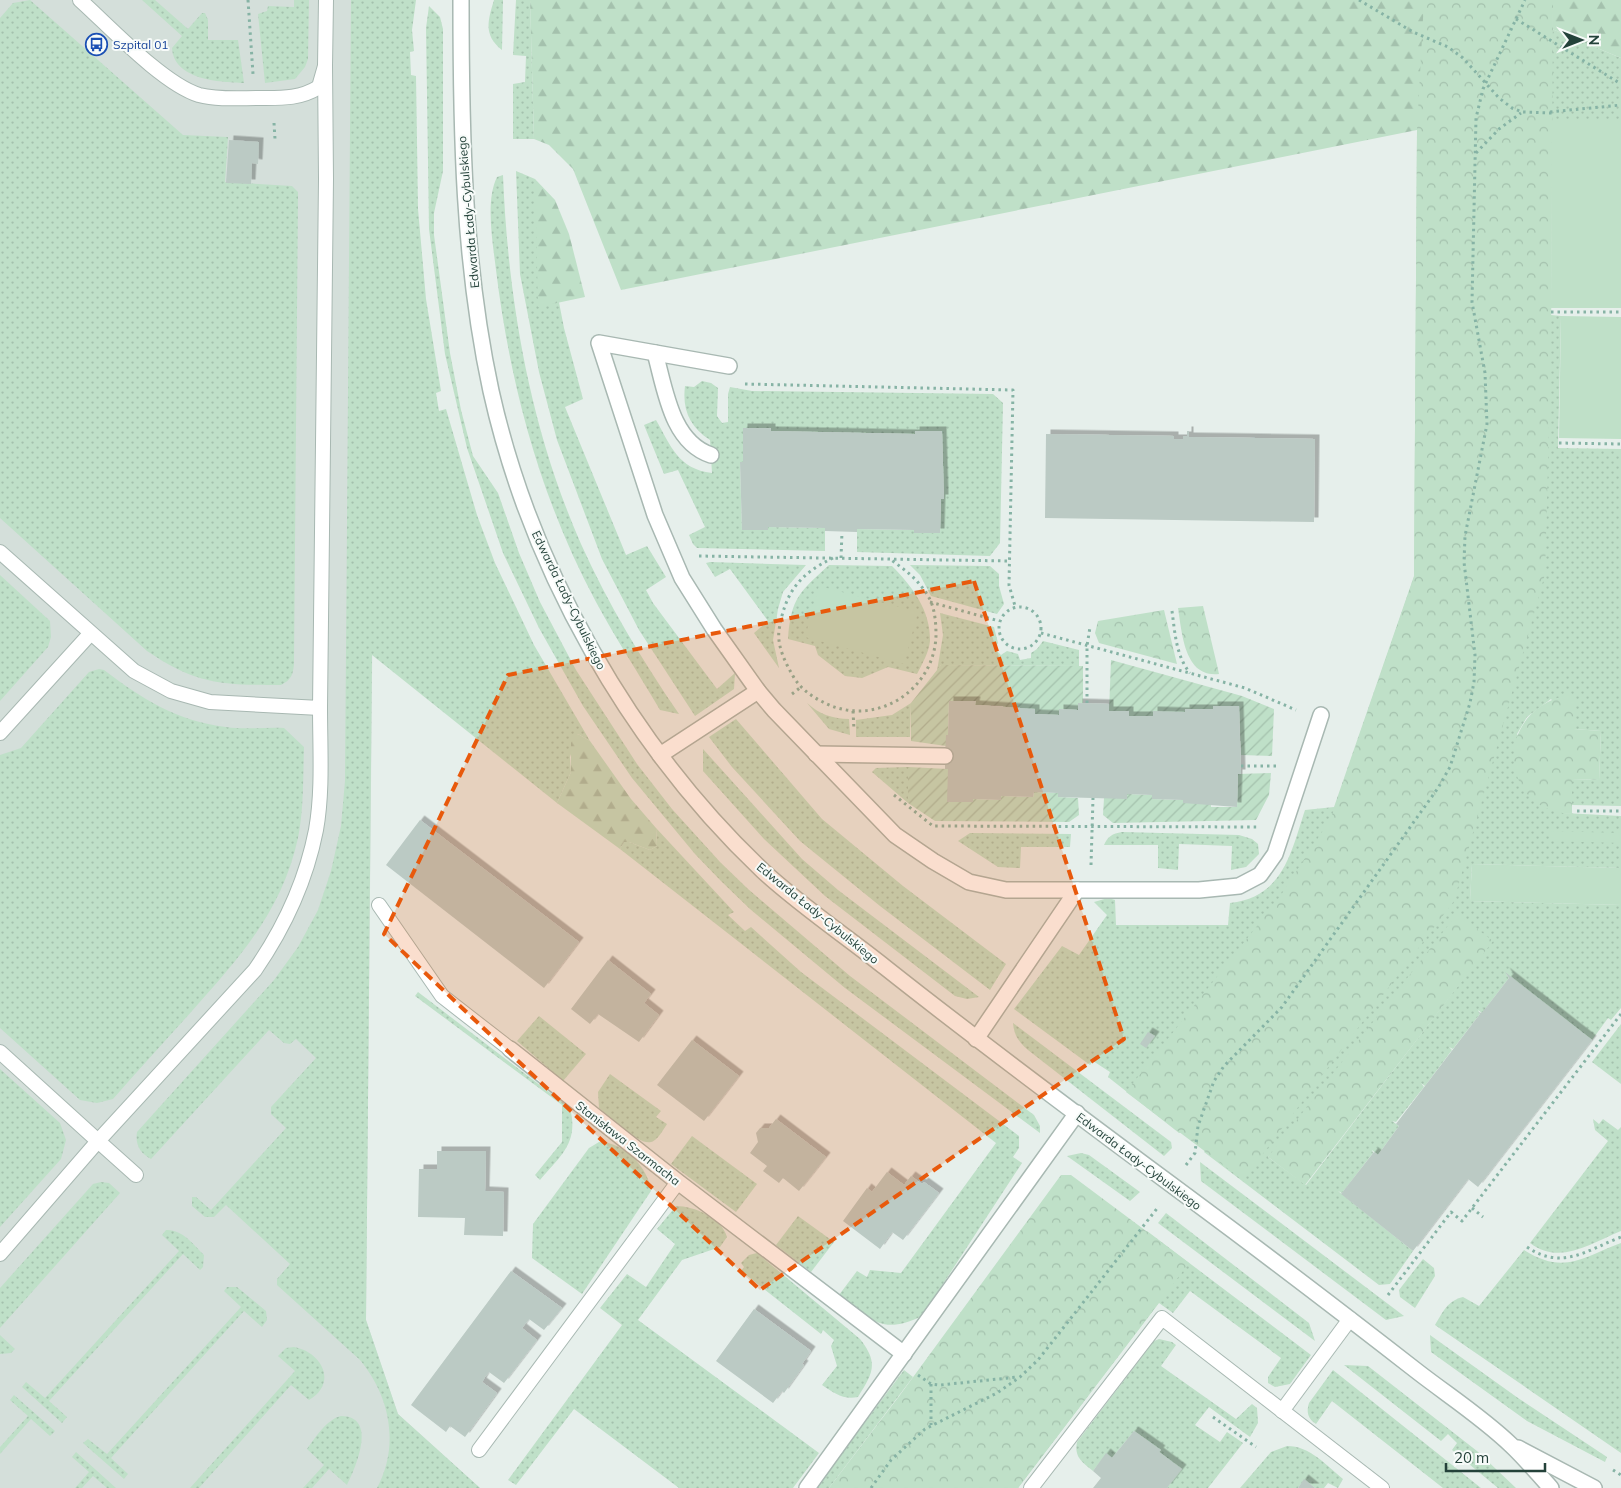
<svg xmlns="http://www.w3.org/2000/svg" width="1621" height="1488" viewBox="0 0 1621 1488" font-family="Mulish,sans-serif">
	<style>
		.built { fill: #d4dfda }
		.grass { fill: url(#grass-dots); fill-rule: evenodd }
		.forest { fill: url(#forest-firs) }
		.park { fill: url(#park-crowns) }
		.garden { fill: url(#garden-furrows) }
		.pitch { fill: #bfe0c8 }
		.building { fill: #bbcac4; filter: url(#shadow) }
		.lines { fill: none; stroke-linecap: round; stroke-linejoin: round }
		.service-casing { stroke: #a8b8b2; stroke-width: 16 }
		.minor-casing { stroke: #a8b8b2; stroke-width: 18 }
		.path { stroke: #86b3a5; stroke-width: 3; stroke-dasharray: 2.5 4; stroke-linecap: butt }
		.service { stroke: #fff; stroke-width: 14 }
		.minor { stroke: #fff; stroke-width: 15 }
		.marked { fill: #e8590c; fill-opacity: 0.2; stroke: #e8590c; stroke-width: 4; stroke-dasharray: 10 6; stroke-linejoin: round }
		.labels { text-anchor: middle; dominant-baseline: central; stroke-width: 4; stroke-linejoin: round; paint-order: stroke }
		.transit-label { font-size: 12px; fill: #164399; stroke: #f7fbf9; text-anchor: start }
		.street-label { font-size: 12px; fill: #24423a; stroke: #f7fbf9 }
	</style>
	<defs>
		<pattern id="grass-dots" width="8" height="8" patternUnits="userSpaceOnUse" patternTransform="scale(1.25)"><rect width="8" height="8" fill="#bfe0c8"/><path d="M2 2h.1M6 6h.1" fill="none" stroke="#a4c1ad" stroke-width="1.8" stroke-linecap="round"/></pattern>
		<pattern id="forest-firs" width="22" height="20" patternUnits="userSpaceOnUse" patternTransform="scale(1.25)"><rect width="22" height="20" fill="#bfe0c8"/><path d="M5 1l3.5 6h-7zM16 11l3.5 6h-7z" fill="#a4c1ad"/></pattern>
		<pattern id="park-crowns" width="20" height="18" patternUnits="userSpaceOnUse" patternTransform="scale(1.25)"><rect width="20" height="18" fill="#bfe0c8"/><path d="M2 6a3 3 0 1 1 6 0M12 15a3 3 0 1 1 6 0" fill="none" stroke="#a4c1ad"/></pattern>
		<pattern id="garden-furrows" width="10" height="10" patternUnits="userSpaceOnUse" patternTransform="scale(1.25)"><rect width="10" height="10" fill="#bfe0c8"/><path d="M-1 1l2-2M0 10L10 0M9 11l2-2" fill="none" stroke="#a4c1ad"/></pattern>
		<filter id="shadow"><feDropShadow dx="4.5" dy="-4.5" stdDeviation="0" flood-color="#0004"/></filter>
	</defs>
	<rect width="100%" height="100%" fill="#e6efeb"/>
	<polygon class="built" points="0,0 351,0 351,141 377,142 366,1320 398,1414 480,1488 0,1488"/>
	<g class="grass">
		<path d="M30,0L183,135L228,137L225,182L292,186L298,192L294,664C293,675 291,680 281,685C223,685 197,685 147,651L0,518V18L13,3Z"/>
		<path d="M142,0H155L188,29L202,13H205L208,20V40H238L244,83C219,82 174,80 172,48L182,36Z"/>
		<polygon points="294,0 309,0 308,59 305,67 295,79 265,83 258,14 267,11 268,6 294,7"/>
		<path d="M351,0H416L412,30L414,51L410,52L411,75L416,76L418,209L426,299L441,391L436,393L439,411L446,409L477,515L495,563L534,645L590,741L578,734L570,757L571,772L557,803L372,655L366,1320L398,1414L480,1488H377C400,1445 390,1396 360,1360L277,1285V1279L290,1264L226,1205L214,1217H205L192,1206V1197H196L211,1210L286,1128L271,1114V1107L316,1058L296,1039L290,1044L284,1043L269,1030L151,1159C140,1153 135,1145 137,1132L274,980L298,947L318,910L331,871L341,826L345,781Z"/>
		<path d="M494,0H503L502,50C483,35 488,20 494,0Z"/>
		<polygon points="516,0 530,0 534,139 513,139 513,84 525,82 526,56 513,55"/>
		<path d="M1540,0H1553L1552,29L1621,58V121H1552L1551,315L1561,316L1558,448L1621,449V806L1572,805V779L1599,780L1601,731L1574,729L1551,699L1527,717L1517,734L1564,813L1621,816V868L1472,864L1470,901L1621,905V1008L1611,1020L1608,1018L1592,1040L1506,974L1509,978L1482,1013L1478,1010L1480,1014L1453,1049L1449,1047L1452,1050L1425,1086L1421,1083L1424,1087L1396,1122L1392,1121L1399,1126L1378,1155L1372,1150L1373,1153L1342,1193L1338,1191L1413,1251L1390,1284L1379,1285L1204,1152L1333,961ZM1492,941L1306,1185L1268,1157Z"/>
		<polygon points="429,6 440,17 443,29 443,171 434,213 434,235 450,353 461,410 473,456 498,493 519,553 540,602 576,670 637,764 672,809 720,862 748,889 850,976 1034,1115 1040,1126 1040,1133 845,988 750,909 721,881 695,854 632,778 583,706 539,628 503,553 467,448 445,354 429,229 426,28"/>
		<path d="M1417,130L1452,562L1187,1132L1179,1133L1108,1077L1110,1072L1093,1061L1090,1065L1014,1009L1062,946L1079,955L1107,915L1094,902L1108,898L1115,900L1116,925H1228L1230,903C1283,897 1291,853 1305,810L1334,807L1414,576Z"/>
		<polygon points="516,171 535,179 564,328 583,399 565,407 626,555 647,546 666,577 646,590 653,603 717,689 735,673 734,689 695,716 639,630 602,559 557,440 539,372 520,274"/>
		<path d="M503,175C508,301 530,428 581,544C608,604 642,660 679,714L660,710C639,674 616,639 596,602C541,500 510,385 496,270C493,244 485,201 497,177Z"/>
		<path d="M702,381L711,383L718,388L717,416L722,423L728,422V394L730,387L752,391L993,394L1003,403L1000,543L990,556L857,552V529L914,530V533H940L941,499H944L942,431H915V434L771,431L770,428H744L743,462H740L742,530H768V527L825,528V551L697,548L693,544L689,535L705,527L678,470L664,474L644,425L656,420C671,446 678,469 712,473L710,440C690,427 682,410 685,386L694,387Z"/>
		<polygon points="710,562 806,565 783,592 778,609 773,640 779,668 754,633 768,621 730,569 715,577 706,563"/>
		<path d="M829,565L892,566C912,586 931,611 930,641C929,652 922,664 917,674L888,667L862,678L845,676L818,655L815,646L788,639C791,597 800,592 829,565Z"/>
		<polygon points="910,565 990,566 999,574 999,586 1004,604 997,614 931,596 920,575"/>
		<polygon points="0,575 50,621 51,637 48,647 0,701"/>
		<polygon points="940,613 994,627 998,643 995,649 1001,655 1007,651 1018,654 1020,660 1031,658 1031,653 1037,649 1043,641 1079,650 1079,666 941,665 937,671 943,635"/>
		<path d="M99,669L104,670C142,699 177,721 226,727C245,730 265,727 284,728L304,747C303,777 304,808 298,838C282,911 240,957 192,1011C166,1040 139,1069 113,1099L97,1103L80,1100L0,1028V755L21,748L89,672Z"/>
		<path d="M807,703C819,714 833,719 849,719L850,735L829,729Z"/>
		<polygon points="911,703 910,737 856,737 856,720 892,715"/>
		<polygon points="736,719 822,819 903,886 1006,964 990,990 880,906 800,841 732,767 709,737"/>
		<polygon points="703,749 802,859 838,890 979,997 967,999 955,996 825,896 764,839 703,771"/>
		<polygon points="908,767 908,803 872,772 876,768"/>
		<path d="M656,828L734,912L728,915L745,931L751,927L801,972L1019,1136V1148L1013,1157L1022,1163L922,1316C881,1336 871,1319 839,1295L857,1271L867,1277L870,1270L901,1273L996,1143L620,849L624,842H629L650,850L657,846Z"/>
		<path d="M1122,832L1239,835L1252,839L1258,844L1259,854L1246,867L1231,870L1232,846L1179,844L1178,870L1158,868V845H1104C1108,836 1112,834 1122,832Z"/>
		<polygon points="970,833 1071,834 1070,847 1021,847 1020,868 998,867 958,841"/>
		<path d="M418,992L570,1108C579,1143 561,1155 540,1180L535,1175L562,1142V1105L415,996Z"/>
		<polygon points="539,1016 586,1054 563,1081 517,1041"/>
		<path d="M1013,1023L1171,1142L1172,1148L1164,1156L1028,1050C1019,1042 1014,1036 1013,1023Z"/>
		<polygon points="1621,1024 1621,1084 1592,1062"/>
		<polygon points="0,1069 60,1123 66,1140 61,1159 0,1227"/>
		<path d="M610,1074L661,1111L656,1117L667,1124C663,1130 658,1140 651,1142C639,1146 609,1116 599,1108L598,1092Z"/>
		<path d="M1593,1119L1599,1124L1603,1119L1618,1130L1621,1127V1231C1591,1243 1560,1266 1530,1243L1608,1141L1595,1130Z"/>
		<polygon points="692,1136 757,1184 736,1212 671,1164"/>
		<path d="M599,1142C624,1142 648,1167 651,1191L582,1294L532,1258L533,1224L589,1148Z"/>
		<polygon points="1081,1153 1089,1155 1140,1192 1130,1201 1067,1156"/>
		<polygon points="1200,1162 1404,1316 1386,1320 1201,1181"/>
		<polygon points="101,1182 109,1183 120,1193 0,1328 0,1288 93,1184"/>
		<path d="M676,1206C694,1206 722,1218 727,1237L720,1247L682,1260L638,1320L819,1453L793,1488H679L574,1409L516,1485L508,1480L622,1325L600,1308L627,1274L646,1287L675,1244L657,1229Z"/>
		<polygon points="1166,1213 1309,1323 1315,1341 1158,1223"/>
		<polygon points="798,1216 834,1242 811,1272 776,1245"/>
		<path d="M166,1230C182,1229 193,1244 204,1255L203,1267L200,1270L183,1254L49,1401L67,1417L62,1423L22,1387L26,1382L45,1398L179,1251L162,1235Z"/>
		<polygon points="1147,1231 1311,1355 1290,1384 1275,1387 1268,1383 1268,1377 1281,1358 1190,1291 1173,1313 1159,1303 1018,1488 882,1488"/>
		<path d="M1621,1243V1453L1435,1325C1443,1312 1447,1301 1463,1297L1479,1306L1524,1250C1564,1275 1581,1258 1621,1243Z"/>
		<path d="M757,1253L860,1339C879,1363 873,1373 858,1397C843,1400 834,1393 822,1385L837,1366L831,1346L834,1340L823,1330L821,1334L741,1271L744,1267L741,1263L749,1255Z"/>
		<polygon points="1423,1259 1434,1268 1435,1276 1415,1308 1400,1297 1399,1290"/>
		<polygon points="227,1287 237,1287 266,1311 267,1320 262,1327 244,1311 111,1458 128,1474 124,1479 83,1443 88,1439 107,1454 241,1307 224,1291"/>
		<polygon points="0,1335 15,1349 11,1353 0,1354"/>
		<polygon points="1430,1335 1518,1398 1607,1457 1605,1462 1527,1421 1431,1352"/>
		<path d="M1159,1339L1172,1342L1176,1345L1161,1366L1236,1419L1252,1404L1257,1408L1258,1423L1250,1437L1209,1407L1195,1425L1220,1442L1227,1432L1243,1443L1208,1488H1167L1181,1469L1159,1452L1160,1450L1134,1431L1112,1458L1106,1454L1093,1471C1082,1462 1074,1457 1077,1442L1154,1341Z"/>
		<path d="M294,1347C322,1352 338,1383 309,1400L291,1385L199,1488H190L295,1371L278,1356L286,1348Z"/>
		<polygon points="1344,1365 1368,1366 1477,1451 1516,1488 1498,1488 1452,1450 1457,1443 1448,1434 1441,1441"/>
		<polygon points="904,1370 913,1377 829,1488 816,1488"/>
		<path d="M1333,1370L1481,1488H1443L1332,1401L1316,1424C1308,1419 1306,1412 1309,1403Z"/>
		<polygon points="14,1395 55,1431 50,1436 31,1419 0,1454 0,1447 28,1416 10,1400"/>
		<path d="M341,1416C378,1416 356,1467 347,1485L329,1469L312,1488H303L324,1465L307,1449C315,1438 327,1419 341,1416Z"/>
		<path d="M1287,1446C1310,1446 1326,1465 1343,1479L1338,1488L1328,1483L1324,1488H1315L1304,1480L1298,1488H1240L1271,1452Z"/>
		<polygon points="76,1452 116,1488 107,1488 93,1476 82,1488 75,1488 89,1472 72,1457"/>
	</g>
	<g class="forest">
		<polygon points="530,0 1513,0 1463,124 1417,130 621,290 573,169 549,145 534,139"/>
		<polygon points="1553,0 1621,0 1621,58 1552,29"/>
		<polygon points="535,179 555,200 569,234 585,297 538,307"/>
		<polygon points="578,734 590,741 631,799 656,828 657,846 650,850 629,842 624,842 620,849 557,803 571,772 571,743"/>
	</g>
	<g class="park">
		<polygon points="1424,0 1553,0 1551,349 1545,574 1454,901 1243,1180 1126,1092 1279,898 1331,818 1414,577 1417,130"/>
		<path d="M1203,606L1217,665L1219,674C1184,678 1182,632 1178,608Z"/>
		<polygon points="1164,610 1177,664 1099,643 1095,633 1098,621"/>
		<path d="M1569,695H1574V729L1601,731L1599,780L1572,779V814C1497,811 1493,709 1569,695Z"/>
		<polygon points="1457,914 1493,941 1305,1185 1268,1157"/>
		<polygon points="1061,1175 1071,1175 1189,1263 1018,1488 829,1488 900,1395"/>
	</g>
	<g class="garden">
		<polygon points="1111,660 1242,696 1274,709 1272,756 1241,755 1239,706 1213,706 1213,709 1185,709 1185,712 1153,716 1129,716 1128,711 1109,711"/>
		<polygon points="941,665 1083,666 1083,703 1078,703 1078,710 1060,709 1059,715 1035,714 1003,709 1003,706 975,705 975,701 949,701 948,735 946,735 946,746 911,741 911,703"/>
		<polygon points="908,767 948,769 948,802 973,802 973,799 1001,800 1001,796 1033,797 1034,792 1058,793 1058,797 1078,798 1079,815 1069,822 935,821 908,803"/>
		<polygon points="1271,773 1269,795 1256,820 1113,823 1103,815 1104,798 1127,794 1152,795 1152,799 1183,800 1211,803 1211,807 1237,807 1238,774"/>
	</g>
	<g class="pitch">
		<polygon points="1552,121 1621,121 1621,308 1551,308"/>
		<polygon points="1561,316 1621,317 1621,439 1559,438"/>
		<polygon points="819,586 918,612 904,664 805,637"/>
		<polygon points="1551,831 1621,833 1621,843 1551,841"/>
		<polygon points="1472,864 1621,868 1621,905 1470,901"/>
	</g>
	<g class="building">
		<polygon points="229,140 259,142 258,164 252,163 251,184 226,183"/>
		<polygon points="743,428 771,428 771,431 915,434 915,431 942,431 944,499 941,499 940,533 914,533 914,530 857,529 857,532 825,531 825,528 768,527 768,530 742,530 740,462 743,462"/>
		<polygon points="1187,431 1189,431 1189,437 1315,439 1314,522 1045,518 1046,434 1174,436 1174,439 1183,439 1183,436 1187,436"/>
		<polygon points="949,701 976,701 975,705 1035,709 1035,714 1059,715 1059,709 1078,710 1078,703 1109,704 1109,711 1129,711 1129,716 1153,716 1153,711 1185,712 1185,709 1213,709 1213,706 1239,706 1241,774 1238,774 1237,807 1183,803 1183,800 1152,799 1152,795 1127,794 1127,799 1058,797 1058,793 1034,792 1033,797 1001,796 1001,800 973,799 973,802 947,802 948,769 945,769 945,756 946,735 948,735"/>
		<polygon points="420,820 579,942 544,988 386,865"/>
		<polygon points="608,960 651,994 644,1003 659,1015 639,1042 598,1014 590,1024 571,1009"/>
		<polygon points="1505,972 1592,1040 1478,1187 1468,1179 1413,1251 1341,1194 1374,1152 1378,1155 1399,1126 1396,1124 1480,1014 1478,1012 1482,1013 1509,978"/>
		<polygon points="1148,1032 1155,1036 1146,1048 1140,1044"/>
		<polygon points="692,1040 739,1076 704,1121 657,1085"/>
		<polygon points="776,1119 826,1157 799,1191 783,1178 779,1183 763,1171 767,1166 750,1153 758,1142 756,1133 760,1128 769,1128"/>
		<polygon points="437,1151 486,1151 485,1191 504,1192 503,1236 464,1235 465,1218 418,1217 419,1169 437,1169"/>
		<polygon points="887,1172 904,1185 911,1176 922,1184 924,1182 939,1193 903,1240 892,1232 880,1249 843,1221 867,1188 872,1192"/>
		<polygon points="511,1271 562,1308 544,1330 529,1319 522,1328 537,1340 504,1383 489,1372 485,1377 482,1382 497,1393 465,1437 450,1426 446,1432 411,1405"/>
		<polygon points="754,1309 811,1351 802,1364 804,1365 784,1393 782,1391 773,1403 716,1361"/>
		<polygon points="1134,1431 1161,1450 1159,1452 1182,1469 1167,1488 1093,1488 1101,1478 1093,1471 1106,1453 1112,1458"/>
		<polygon points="1304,1479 1315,1488 1298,1488"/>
	</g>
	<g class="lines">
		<defs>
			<g id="service">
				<path d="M80,0C109,26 163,84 199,95C218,100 240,98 260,98C281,98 300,99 319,87L325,66L326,0"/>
				<polyline points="0,552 134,671 171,691 210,702 320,708 326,179 325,66"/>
				<polyline points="0,733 90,634"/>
				<polyline points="379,905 442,996 510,1049"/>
				<polyline points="0,1052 98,1141 0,1254"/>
				<path d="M136,1175L98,1141L255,970C284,928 306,881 316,830C323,791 320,748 320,708"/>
				<polyline points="1282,1411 1350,1319"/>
				<polyline points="479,1450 678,1182"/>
				<polyline points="1031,1488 1162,1318 1382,1488"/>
			</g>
			<g id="minor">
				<path d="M461,0C461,131 463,262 491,391C531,570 630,745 763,871C801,906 846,936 886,968C1002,1060 1121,1147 1239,1235C1299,1280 1359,1326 1418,1372C1449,1396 1483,1418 1511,1445C1525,1458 1538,1474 1551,1488"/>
				<path d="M655,353C665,388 671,442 711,455"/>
				<polyline points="729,366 599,343 655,515 682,578 714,629 758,691 774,710 895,835 933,861 969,882 1006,890 1199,890 1239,886 1260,875 1275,854 1321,715"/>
				<polyline points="816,754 945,756"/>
				<polyline points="660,755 758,691"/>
				<polyline points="976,1039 1077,890"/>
				<polyline points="510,1049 678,1182 904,1354"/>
				<polyline points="1518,1448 1594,1488"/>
				<polyline points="807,1488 1077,1113"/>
			</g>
		</defs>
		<use href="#service" class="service-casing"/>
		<use href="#minor" class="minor-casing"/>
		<g class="path">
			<polyline points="248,0 253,74"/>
			<polyline points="1359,0 1413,32 1448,47 1463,58 1499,98 1512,108 1522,112 1552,113"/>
			<polyline points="1516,19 1621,84"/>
			<polyline points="1550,112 1621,105"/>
			<polyline points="274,123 275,139"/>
			<polyline points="1476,153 1499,129 1521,113"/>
			<polyline points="1551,312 1621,312"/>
			<polyline points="745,384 1013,390 1009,585 1015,606"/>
			<polyline points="1559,443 1621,444"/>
			<polyline points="699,556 1009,561"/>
			<path d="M833,558C799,574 785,593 779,630C777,646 785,662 793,676C801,690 814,698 827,704C877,727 934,690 936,636C936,623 935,607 928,596C918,579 905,570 890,559"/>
			<polyline points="841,558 842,532"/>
			<polyline points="930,602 999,621"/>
			<circle cx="1020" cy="628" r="21"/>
			<path d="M1172,611C1175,633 1176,656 1190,673"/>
			<polyline points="1041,633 1245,688 1296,710"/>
			<polyline points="792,694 801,687"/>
			<polyline points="1087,703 1087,646 1090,627"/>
			<polyline points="853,711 854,730"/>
			<polyline points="1241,766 1279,766"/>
			<polyline points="894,795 933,826 1257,827 1258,825"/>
			<polyline points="1577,811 1621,811"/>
			<polyline points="1091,865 1093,798"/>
			<polyline points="1186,1165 1195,1153 1198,1126 1214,1081 1224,1066 1282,1007 1438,788 1450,767 1470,703 1474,682 1475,655 1464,562 1465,536 1487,424 1485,373 1472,302 1476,118 1483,89 1525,0"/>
			<polyline points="1472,1208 1483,1217"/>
			<path d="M1527,1247C1562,1271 1587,1250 1621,1237"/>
			<polyline points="1388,1295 1451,1212 1462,1221 1621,1014"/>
			<polyline points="918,1375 931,1384 940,1385 1018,1377"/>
			<polyline points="931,1384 931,1425"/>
			<polyline points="1213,1417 1256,1447"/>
			<polyline points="1613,1470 1621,1475"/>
			<polyline points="871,1488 891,1460 925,1429 997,1393 1020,1377 1038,1360 1159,1206"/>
		</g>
		<use href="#service" class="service"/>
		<use href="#minor" class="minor"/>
	</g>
	<path class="marked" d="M974,581L1124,1039L760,1290L384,934L508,675Z"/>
	<defs>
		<symbol id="bus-ring" viewBox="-11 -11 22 22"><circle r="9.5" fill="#f7fbf9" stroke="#1a4fb4" stroke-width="1.5"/><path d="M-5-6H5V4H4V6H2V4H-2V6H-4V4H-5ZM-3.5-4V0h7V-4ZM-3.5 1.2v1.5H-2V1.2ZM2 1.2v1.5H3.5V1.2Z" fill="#1a4fb4"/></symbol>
	</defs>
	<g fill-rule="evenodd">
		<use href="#bus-ring" x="84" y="32" width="25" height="25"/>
	</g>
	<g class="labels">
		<g class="transit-label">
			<text x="113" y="44">Szpital 01</text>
		</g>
		<g class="street-label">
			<text transform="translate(468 212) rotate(-95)">Edwarda Łady-Cybulskiego</text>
			<text transform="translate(569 600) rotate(64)">Edwarda Łady-Cybulskiego</text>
			<text transform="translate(818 913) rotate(39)">Edwarda Łady-Cybulskiego</text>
			<text transform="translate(628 1143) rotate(38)">Stanisława Szarmacha</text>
			<text transform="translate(1139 1161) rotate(37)">Edwarda Łady-Cybulskiego</text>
		</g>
	</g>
	<g transform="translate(1581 40) rotate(90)" stroke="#f7fbf9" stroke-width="4" paint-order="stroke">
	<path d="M0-4L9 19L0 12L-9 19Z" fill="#24423a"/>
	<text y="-8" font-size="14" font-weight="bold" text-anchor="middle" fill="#24423a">N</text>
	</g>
	<path d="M1446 1463v8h99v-8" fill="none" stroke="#24423a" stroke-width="2.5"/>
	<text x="1454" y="1463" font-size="15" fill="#24423a" stroke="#f7fbf9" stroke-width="4" paint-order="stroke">20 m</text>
</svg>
